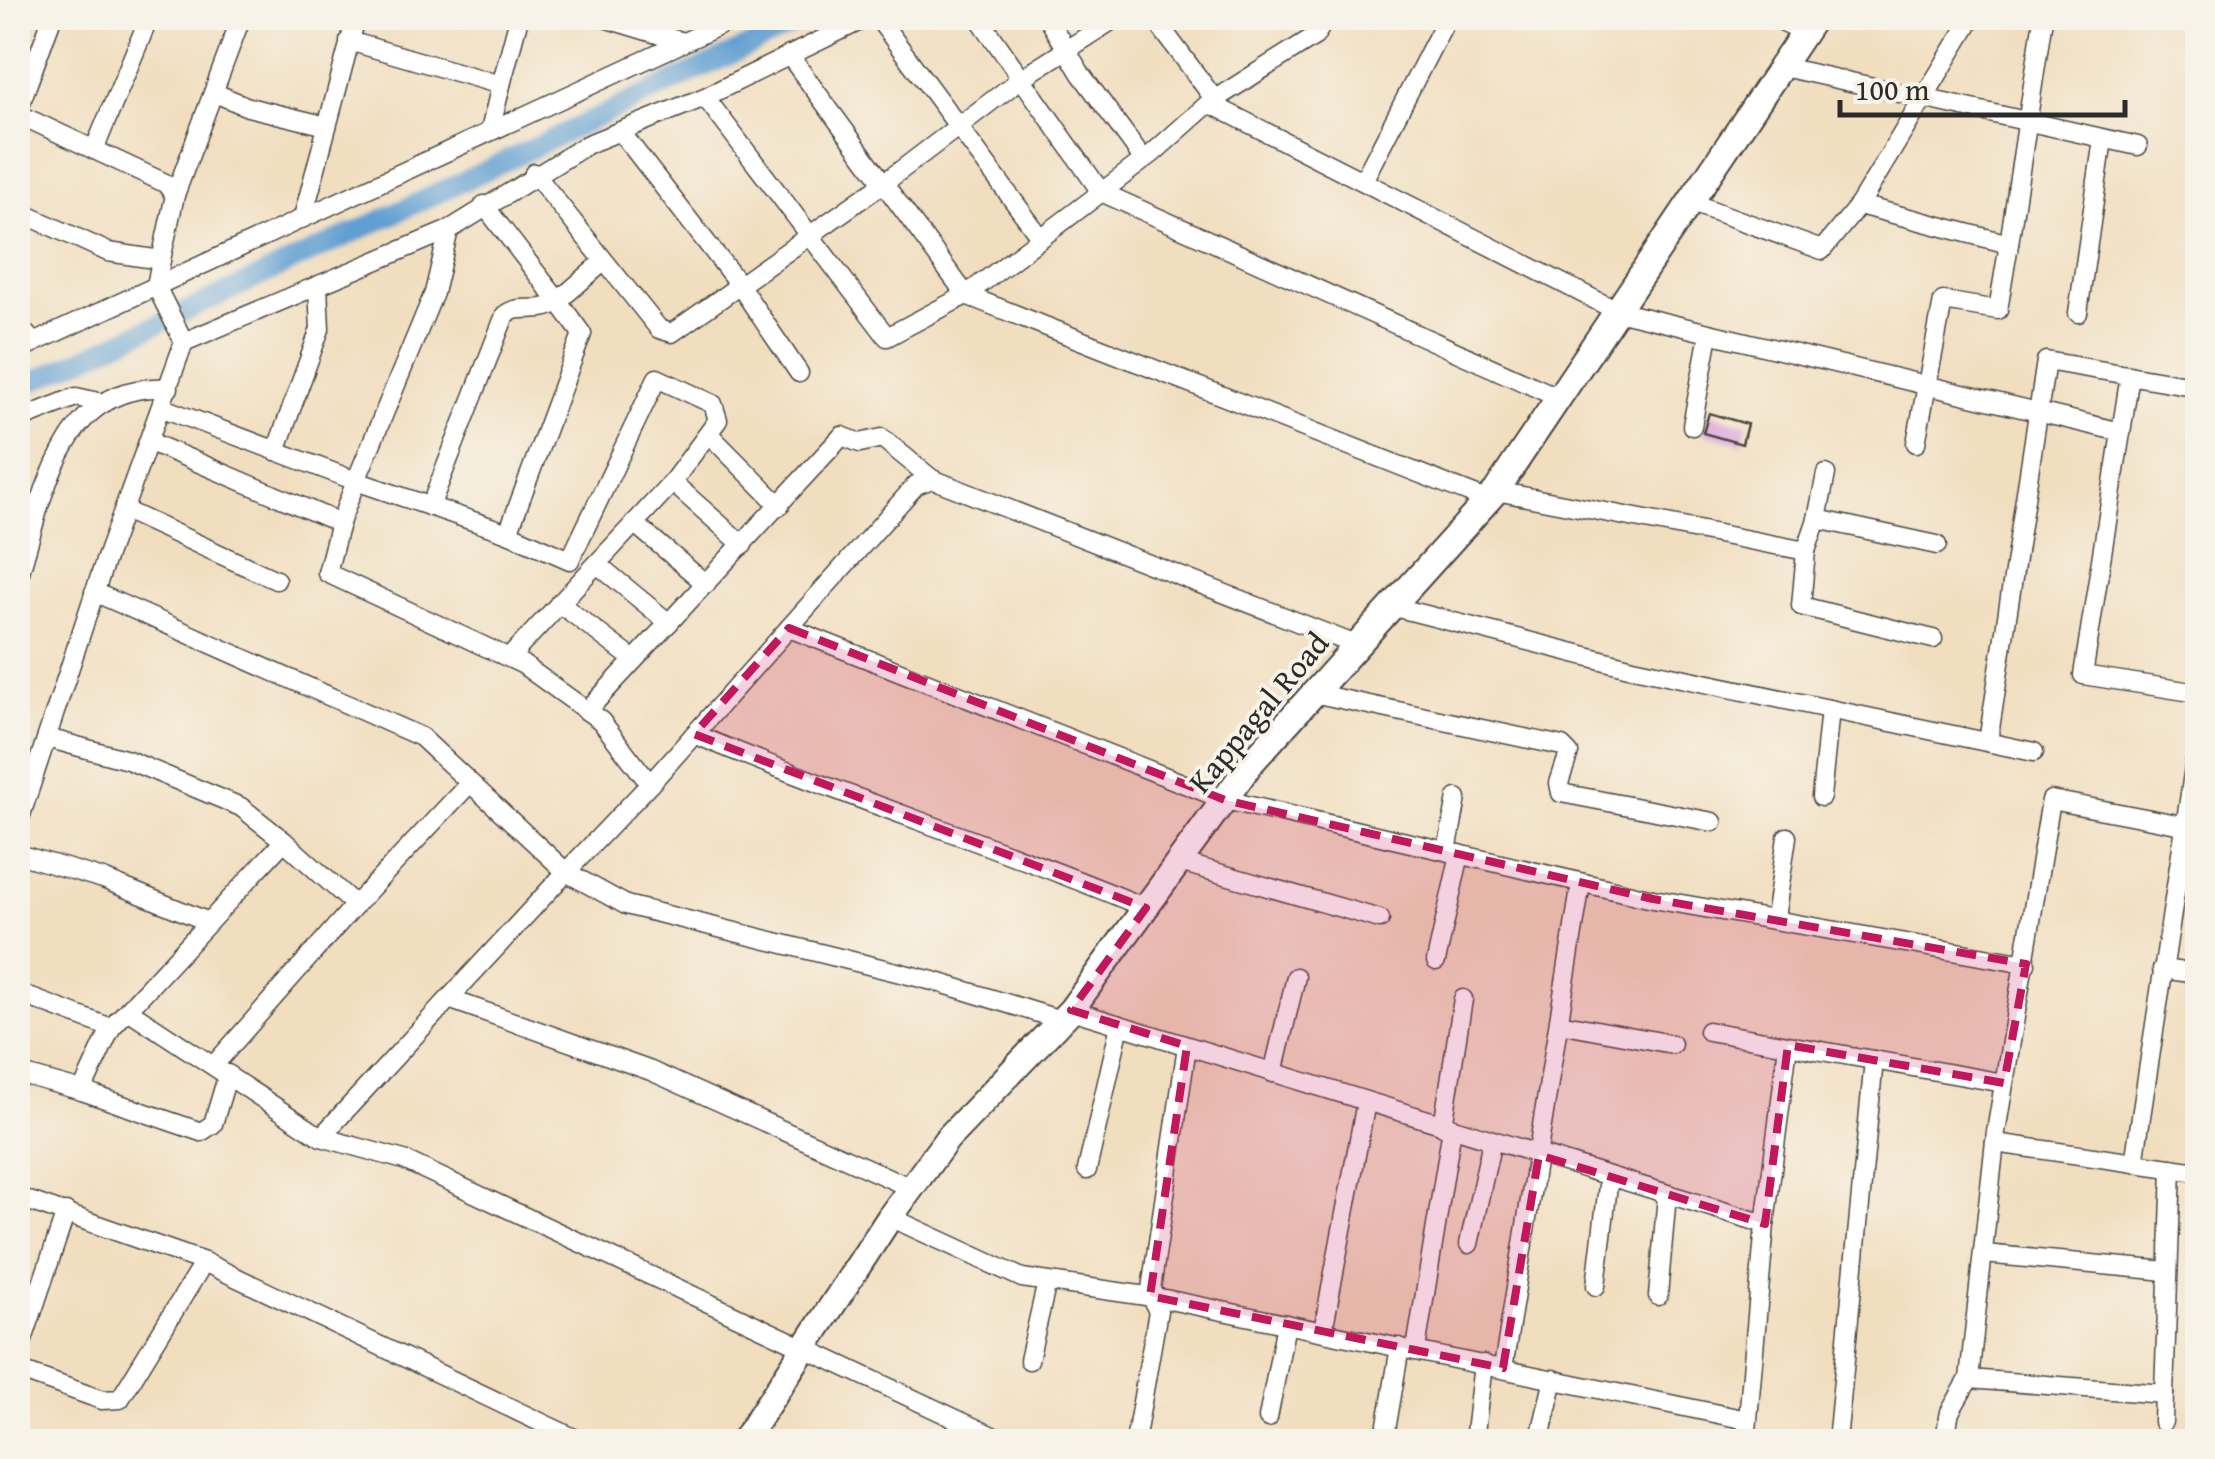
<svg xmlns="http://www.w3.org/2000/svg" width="2215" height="1459" viewBox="0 0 2215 1459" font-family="'Gentium Book Plus',serif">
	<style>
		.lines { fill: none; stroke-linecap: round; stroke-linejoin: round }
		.canal { stroke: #609fd2; stroke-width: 20 }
		.building { fill: #db9edc }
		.street-casing { stroke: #494641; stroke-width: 21 }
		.secondary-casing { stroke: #494641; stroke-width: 29 }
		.street { stroke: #fff; stroke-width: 18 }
		.secondary { stroke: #fff; stroke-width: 25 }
		.marked { fill: #c2185b; fill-opacity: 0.2; stroke: #c2185b; stroke-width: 8; stroke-dasharray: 20 12; stroke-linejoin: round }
		.labels { text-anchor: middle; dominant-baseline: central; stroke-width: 8; stroke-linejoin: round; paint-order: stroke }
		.street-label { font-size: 32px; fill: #2b2b2b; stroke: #f7f3e8 }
	</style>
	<rect width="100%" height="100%" fill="#f7f3e8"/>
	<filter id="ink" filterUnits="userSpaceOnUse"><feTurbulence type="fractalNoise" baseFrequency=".01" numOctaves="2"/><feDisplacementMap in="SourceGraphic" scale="20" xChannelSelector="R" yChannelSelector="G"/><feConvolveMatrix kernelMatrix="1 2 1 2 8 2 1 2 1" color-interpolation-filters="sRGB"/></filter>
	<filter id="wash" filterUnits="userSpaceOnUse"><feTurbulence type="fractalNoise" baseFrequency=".0048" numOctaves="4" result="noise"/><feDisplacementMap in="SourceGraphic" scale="40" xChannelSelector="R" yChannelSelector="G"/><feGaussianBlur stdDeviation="2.25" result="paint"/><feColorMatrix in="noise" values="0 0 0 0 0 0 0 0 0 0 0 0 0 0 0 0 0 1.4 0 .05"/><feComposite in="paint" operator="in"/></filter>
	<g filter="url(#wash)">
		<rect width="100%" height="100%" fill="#f1debf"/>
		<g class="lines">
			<path class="canal" d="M18,388C283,269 545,141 809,18"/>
		</g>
		<g id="blocks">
			<polygon class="building" points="1709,413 1747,424 1742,444 1703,433"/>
		</g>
	</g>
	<g filter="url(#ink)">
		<use href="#blocks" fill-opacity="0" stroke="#494641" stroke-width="2.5"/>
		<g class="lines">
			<defs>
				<g id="street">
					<polyline points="604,18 683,42"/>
					<polyline points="878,18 1041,238"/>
					<polyline points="979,18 1101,192 1557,397"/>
					<polyline points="1047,18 1081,74 1144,160"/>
					<polyline points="1154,18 1215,100"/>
					<polyline points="1775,18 1805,32"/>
					<polyline points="349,41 501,85 490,131"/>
					<polyline points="789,55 966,295 1487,500"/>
					<polyline points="1783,67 2138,146"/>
					<polyline points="501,85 519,18"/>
					<polyline points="215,93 248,107 327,126"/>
					<polyline points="705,97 887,337 966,295 1153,153 1209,103 1315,36 1326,18"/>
					<polyline points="1209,103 1617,311 2121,432"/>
					<polyline points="18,110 52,18"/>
					<polyline points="18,114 165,183 175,195 161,260"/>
					<polyline points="620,131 738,283 799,373"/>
					<polyline points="94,150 149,18"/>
					<polyline points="534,173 659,329 672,333 884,183 1022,78 1116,18"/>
					<polyline points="1363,181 1447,18"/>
					<polyline points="175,195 241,18"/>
					<polyline points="1692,203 1822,250 1859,205 1972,18"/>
					<polyline points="484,205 558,301 602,263"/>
					<polyline points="1859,205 2009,244 1998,310 1943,301 1916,443"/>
					<polyline points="18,211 108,252 161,260 156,286 184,342 105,561 18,824"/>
					<polyline points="303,217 356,18"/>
					<polyline points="2009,244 2043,18"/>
					<polyline points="2078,313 2103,139"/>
					<polyline points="18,325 33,342"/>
					<polyline points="184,342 449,230 588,144 705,97 866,18"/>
					<polyline points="18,350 736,18"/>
					<polyline points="2130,375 2083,675 2198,693"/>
					<polyline points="163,408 356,481 434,293 449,230"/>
					<polyline points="18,420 76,397 103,403"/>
					<polyline points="1692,426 1709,334"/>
					<polyline points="709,434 780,506"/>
					<polyline points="150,442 340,523 327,573 522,664 601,721 650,784 566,872 626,905 937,982 1061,1020"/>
					<polyline points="276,451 320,329 318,286"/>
					<polyline points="672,482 743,545"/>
					<polyline points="1496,491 1806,551 1801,606 1933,639"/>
					<path d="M40,503C62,438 92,383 169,388"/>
					<polyline points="18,510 40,503 18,579"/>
					<polyline points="124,510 276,580"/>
					<polyline points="1817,519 1826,474"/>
					<path d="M340,523L356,481L508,533L582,334L558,301C540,316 520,302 505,315L430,507"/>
					<polyline points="634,523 706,584"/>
					<polyline points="508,533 570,560 657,378 713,404 718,420 670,485 510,657"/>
					<polyline points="1806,551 1817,519 1937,545"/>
					<polyline points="597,564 669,623"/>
					<polyline points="94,592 421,737 566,872 321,1137 128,1010"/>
					<polyline points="559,603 634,660"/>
					<polyline points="1391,606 1633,668 2034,752"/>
					<polyline points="789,628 1225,800 1653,899 2026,964"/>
					<polyline points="1313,693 1562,746 1569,753 1559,783 1561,793 1713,822"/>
					<polyline points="587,711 842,436 860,443 882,438 932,479"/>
					<path d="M694,734C843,797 997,845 1146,908"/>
					<polyline points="47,738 128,760 241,807 284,841 111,1028"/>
					<polyline points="1988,742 2046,361 2198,387"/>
					<polyline points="650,784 916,485 932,479 1356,645"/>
					<polyline points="1821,797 1830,709"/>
					<polyline points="284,841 355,905 469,784"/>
					<polyline points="1447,851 1457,798"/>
					<polyline points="18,854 103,879 209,922"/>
					<polyline points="1180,862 1380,919"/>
					<polyline points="1775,918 1787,837"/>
					<polyline points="1436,961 1460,854"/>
					<polyline points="2162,969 2198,974"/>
					<polyline points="18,993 111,1028 82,1091 18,1073"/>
					<polyline points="449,999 651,1071 911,1188"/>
					<polyline points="1071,1010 1765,1224"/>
					<polyline points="1559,1023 1672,1044"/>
					<polyline points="1708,1031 2004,1083"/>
					<polyline points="214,1065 355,905"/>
					<polyline points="1273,1073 1296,977"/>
					<polyline points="82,1091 201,1132 213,1124 228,1074"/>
					<polyline points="1443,1126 1463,999"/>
					<polyline points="321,1137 404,1160 1005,1442"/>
					<polyline points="1995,1143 2198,1172"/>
					<polyline points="2134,1163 2198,741"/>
					<polyline points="1087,1170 1120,1025"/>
					<polyline points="18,1197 204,1262 582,1442"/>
					<polyline points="890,1217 1022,1278 1160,1298 1747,1420"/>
					<polyline points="1469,1244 1492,1141"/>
					<polyline points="1984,1254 2167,1271"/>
					<polyline points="1596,1286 1609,1177"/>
					<polyline points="1658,1296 1667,1195"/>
					<polyline points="1323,1331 1366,1102"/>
					<polyline points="1416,1349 1452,1128"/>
					<polyline points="18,1355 66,1212"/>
					<polyline points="1029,1360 1047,1282"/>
					<polyline points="1503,1368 1581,883"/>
					<polyline points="18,1370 102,1400 120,1399 204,1262"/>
					<polyline points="1969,1379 2164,1394"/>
					<polyline points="1268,1418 1286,1324"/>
					<polyline points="2163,1422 2172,1168"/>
					<polyline points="1135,1442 1158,1311 1150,1296 1187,1046"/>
					<polyline points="1384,1442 1400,1347"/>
					<polyline points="1474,1442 1483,1364"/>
					<polyline points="1539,1442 1554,1379"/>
					<polyline points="1746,1442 1765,1224 1788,1045"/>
					<polyline points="1837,1442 1874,1060"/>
					<polyline points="1944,1442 1950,1412 1969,1379 1996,1132 2051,800 2198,828"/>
				</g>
				<polyline id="secondary" points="743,1442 890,1217 947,1139 1071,1010 1251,763 1496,491 1814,18"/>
			</defs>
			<use href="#street" class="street-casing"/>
			<use href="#secondary" class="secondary-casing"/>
			<use href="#street" class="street"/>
			<use href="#secondary" class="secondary"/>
		</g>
	</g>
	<path class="marked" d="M789,628L1225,800L1653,899L2026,964L2004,1083L1788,1045L1765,1224L1539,1155L1503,1368L1150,1296L1187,1046L1071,1010L1146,908L694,734Z"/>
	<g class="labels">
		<g class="street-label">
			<text transform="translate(1258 712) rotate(-50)">Kappagal Road</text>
		</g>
	</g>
	<rect width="2215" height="1459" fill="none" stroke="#f7f3e8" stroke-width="60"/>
	<path d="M1840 100v15h285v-15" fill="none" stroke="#2b2b2b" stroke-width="5"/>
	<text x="1855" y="100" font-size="30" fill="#2b2b2b" stroke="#f7f3e8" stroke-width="8" paint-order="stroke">100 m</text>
</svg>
